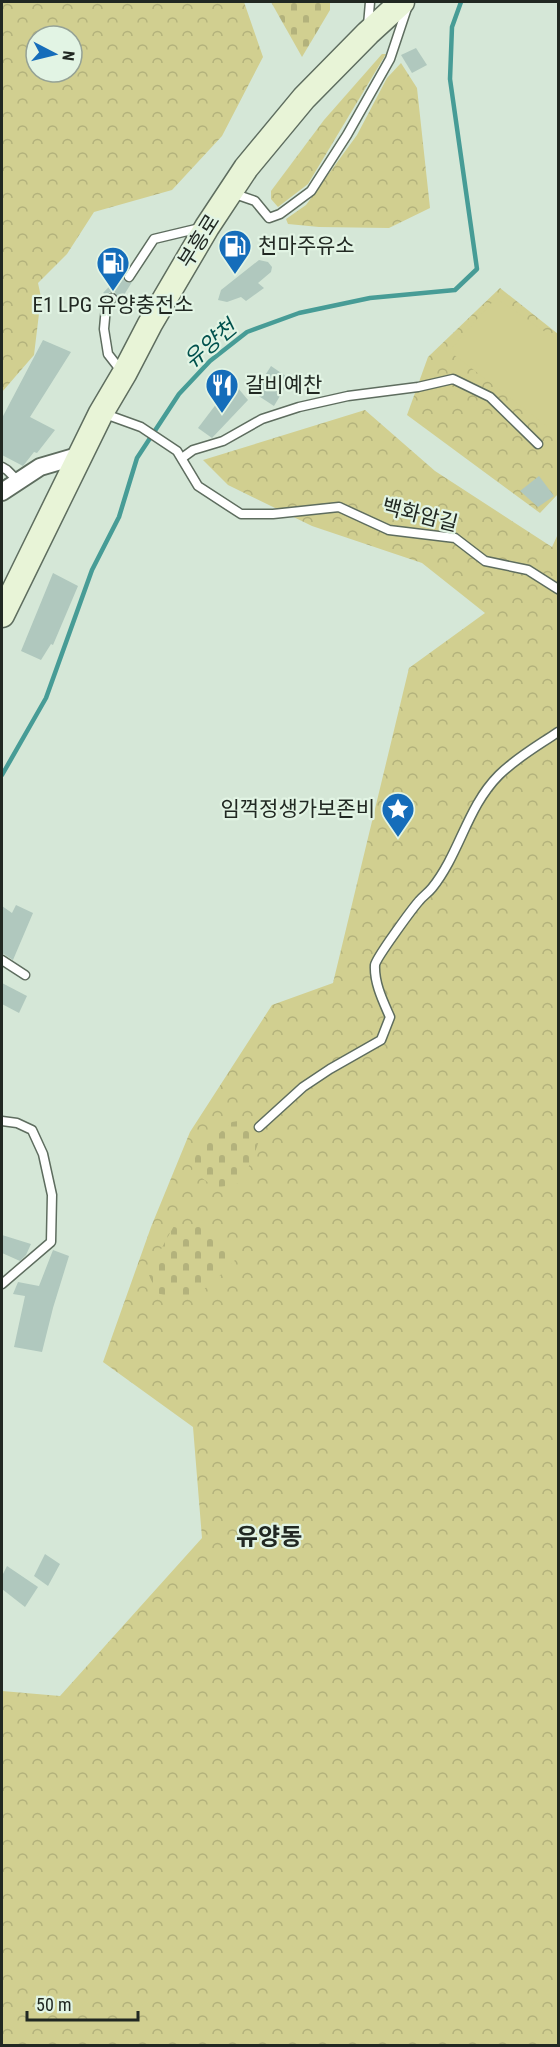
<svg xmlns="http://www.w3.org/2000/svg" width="560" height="2047" viewBox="0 0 560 2047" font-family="'Roboto Condensed','Noto Sans KR',sans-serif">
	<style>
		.forest { fill: url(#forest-crowns); fill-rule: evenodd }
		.cemetery { fill: url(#cemetery-stones) }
		.garden { fill: #d1cf90 }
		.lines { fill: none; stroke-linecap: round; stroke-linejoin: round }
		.stream { stroke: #479c96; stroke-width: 4.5 }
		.building { fill: #b0c8be }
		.lane-casing { stroke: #5e6d5f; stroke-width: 11 }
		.street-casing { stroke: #5e6d5f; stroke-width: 20 }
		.secondary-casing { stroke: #5e6d5f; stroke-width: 27 }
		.lane { stroke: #fff; stroke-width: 8 }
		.street { stroke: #fff; stroke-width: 16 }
		.secondary { stroke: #e8f4d7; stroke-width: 24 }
		.labels { text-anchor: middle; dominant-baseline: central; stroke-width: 4.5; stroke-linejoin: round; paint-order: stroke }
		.street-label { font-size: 21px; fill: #212822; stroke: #e2f4e4 }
		.poi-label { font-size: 21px; fill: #212822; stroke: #e2f4e4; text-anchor: start }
		.water-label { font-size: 22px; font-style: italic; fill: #01514d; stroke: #e2f4e4 }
		.quarter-label { font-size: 24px; font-weight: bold; fill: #212822; stroke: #e2f4e4 }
	</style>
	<defs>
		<pattern id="forest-crowns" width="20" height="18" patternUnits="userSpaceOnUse" patternTransform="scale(1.5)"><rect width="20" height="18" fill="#d1cf90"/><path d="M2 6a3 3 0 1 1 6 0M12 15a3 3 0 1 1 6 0" fill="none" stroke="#b3b27c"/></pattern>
		<pattern id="cemetery-stones" width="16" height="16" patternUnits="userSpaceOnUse" patternTransform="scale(1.5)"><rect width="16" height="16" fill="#d1cf90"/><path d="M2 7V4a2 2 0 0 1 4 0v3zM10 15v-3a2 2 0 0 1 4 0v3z" fill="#b3b27c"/></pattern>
	</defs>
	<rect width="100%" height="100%" fill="#d5e7d7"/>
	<g class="forest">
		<path d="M2,2H244L263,57L222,136L172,190L94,212L67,254L38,283L41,297L34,355L2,392ZM36,36H72V72H36Z"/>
		<polygon points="382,54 386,54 308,184 278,207 271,199 271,191 324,120"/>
		<polygon points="401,63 417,88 430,208 389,228 319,227 288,224 286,219 306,205 357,135 387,78"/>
		<polygon points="500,288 558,334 558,494 540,513 407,415 428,357"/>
		<polygon points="365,410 435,471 552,547 558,534 558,2045 2,2045 2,1691 60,1696 202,1538 193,1427 103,1362 151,1227 190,1132 272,1005 333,983 409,668 485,613 422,563 312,526 228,485 203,460"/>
	</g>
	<g class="cemetery">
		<polygon points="271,2 330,2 330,10 302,57"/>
		<polygon points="238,1121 259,1127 262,1132 254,1155 241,1183 216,1188 192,1171 196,1154 232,1122"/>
		<path d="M175,1224L205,1226L237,1258C212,1283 196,1307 157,1293L148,1273Z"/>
	</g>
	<polygon class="garden" points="496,298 558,341 558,411 548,427 449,351"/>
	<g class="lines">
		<polyline class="stream" points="2,775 46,698 92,570 119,517 137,458 179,394 210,361 247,332 299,313 370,298 455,290 477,269 450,79 452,27 461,2"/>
	</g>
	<g class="building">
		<polygon points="416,48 427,65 412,73 401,55"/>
		<polygon points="259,260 268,262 272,267 271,272 258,283 264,288 246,301 241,297 227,302 218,300 221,290"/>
		<polygon points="123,272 124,280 128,283 132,282 119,303 115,292 110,292 106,295 103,293"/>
		<polygon points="43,340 71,352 30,417 55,430 37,453 34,452 23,466 2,455 2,418"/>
		<polygon points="271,366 290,379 274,406 254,393"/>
		<polygon points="233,382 248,400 212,438 198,428"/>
		<polygon points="539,476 554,496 538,507 520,491"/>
		<polygon points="53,573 78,586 53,645 51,644 41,660 21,651"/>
		<polygon points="16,905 33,913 13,960 2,953 2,906 12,913"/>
		<polygon points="2,983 27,996 19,1013 2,1004"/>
		<polygon points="2,1235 31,1244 26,1255 20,1261 2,1253"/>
		<polygon points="53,1250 69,1256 53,1308 42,1352 14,1347 25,1296 13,1294 18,1282 39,1286"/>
		<polygon points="45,1554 60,1564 48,1586 34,1576"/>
		<polygon points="7,1566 38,1587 25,1607 2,1589 2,1576"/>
	</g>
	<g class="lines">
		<defs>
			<g id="lane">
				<polyline points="368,25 370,2"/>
				<polyline points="232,193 255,201 269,218 280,214 311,191 347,135 390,59 408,5"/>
				<polyline points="129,277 154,239 200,228"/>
				<polyline points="112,298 106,307 104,329 108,354 122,372"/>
				<polyline points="105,414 141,427 177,451 198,486 241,514 273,514 339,507 389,530 455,538 485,561 528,570 558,589"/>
				<polyline points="182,458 193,450 223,441 262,419 299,407 348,396 418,387 453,379 490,397 538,444"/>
				<polyline points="2,467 7,470 18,481"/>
				<polyline points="2,960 25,975"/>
				<polyline points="2,1121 17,1123 32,1130 43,1154 52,1195 51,1242 2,1284"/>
				<path d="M259,1127L303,1087L330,1069L381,1040L390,1017C383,1001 374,983 375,965C376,958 412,909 419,901C423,896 428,893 432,888C460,853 467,807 499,775C516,758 539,745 558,732"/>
			</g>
			<polyline id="street" points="2,492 40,467 81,455"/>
			<polyline id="secondary" points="2,615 101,413 124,374 150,324 207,227 246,168 304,98 368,33 402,2"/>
		</defs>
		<use href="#lane" class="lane-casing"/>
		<use href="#street" class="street-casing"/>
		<use href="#secondary" class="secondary-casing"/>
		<use href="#lane" class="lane"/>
		<use href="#street" class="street"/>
		<use href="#secondary" class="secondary"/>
	</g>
	<defs>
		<symbol id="fuel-pin" viewBox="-11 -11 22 30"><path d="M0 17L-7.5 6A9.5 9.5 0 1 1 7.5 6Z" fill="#156dba" stroke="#e2f4e4"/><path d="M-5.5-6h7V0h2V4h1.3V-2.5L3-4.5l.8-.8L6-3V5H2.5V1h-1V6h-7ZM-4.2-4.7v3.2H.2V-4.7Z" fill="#fff"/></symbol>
		<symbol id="restaurant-pin" viewBox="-11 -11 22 30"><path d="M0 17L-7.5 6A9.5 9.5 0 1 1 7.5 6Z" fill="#156dba" stroke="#e2f4e4"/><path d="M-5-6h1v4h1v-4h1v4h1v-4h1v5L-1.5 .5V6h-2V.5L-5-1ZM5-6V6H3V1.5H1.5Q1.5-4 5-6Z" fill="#fff"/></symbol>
		<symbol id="sight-pin" viewBox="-11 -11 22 30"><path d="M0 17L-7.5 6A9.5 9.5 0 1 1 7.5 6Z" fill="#156dba" stroke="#e2f4e4"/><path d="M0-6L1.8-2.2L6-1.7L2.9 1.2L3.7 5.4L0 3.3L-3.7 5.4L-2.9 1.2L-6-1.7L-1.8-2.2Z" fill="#fff"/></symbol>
	</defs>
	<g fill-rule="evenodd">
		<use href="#fuel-pin" x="216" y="227" width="38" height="52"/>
		<use href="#fuel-pin" x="94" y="244" width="38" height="52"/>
		<use href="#restaurant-pin" x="203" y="366" width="38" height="52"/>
		<use href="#sight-pin" x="379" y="790" width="38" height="52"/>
	</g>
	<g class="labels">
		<g class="street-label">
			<text transform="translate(199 241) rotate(-58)">부흥로</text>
			<text transform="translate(420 515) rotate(14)">백화암길</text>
		</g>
		<g class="poi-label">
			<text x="258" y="246">천마주유소</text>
			<text x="113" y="305" text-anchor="middle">E1 LPG 유양충전소</text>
			<text x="245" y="385">갈비예찬</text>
			<text x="375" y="809" text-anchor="end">임꺽정생가보존비</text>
		</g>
		<g class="water-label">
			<text transform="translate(210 344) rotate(-40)">유양천</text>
		</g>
		<g class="quarter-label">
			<text x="269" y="1537">유양동</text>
		</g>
	</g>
	<rect width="560" height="2047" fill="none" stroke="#212822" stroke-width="6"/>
	<g transform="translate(54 54) rotate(97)"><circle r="28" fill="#e2f4e4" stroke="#95a296" stroke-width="1.5"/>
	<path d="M0-4.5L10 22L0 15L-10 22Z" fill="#156dba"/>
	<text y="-9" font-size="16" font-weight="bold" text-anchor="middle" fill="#212822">N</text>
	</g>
	<path d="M27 2011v9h111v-9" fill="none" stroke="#212822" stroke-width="3"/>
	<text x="36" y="2011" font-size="18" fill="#212822" stroke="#e2f4e4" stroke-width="4.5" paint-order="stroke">50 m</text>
</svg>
